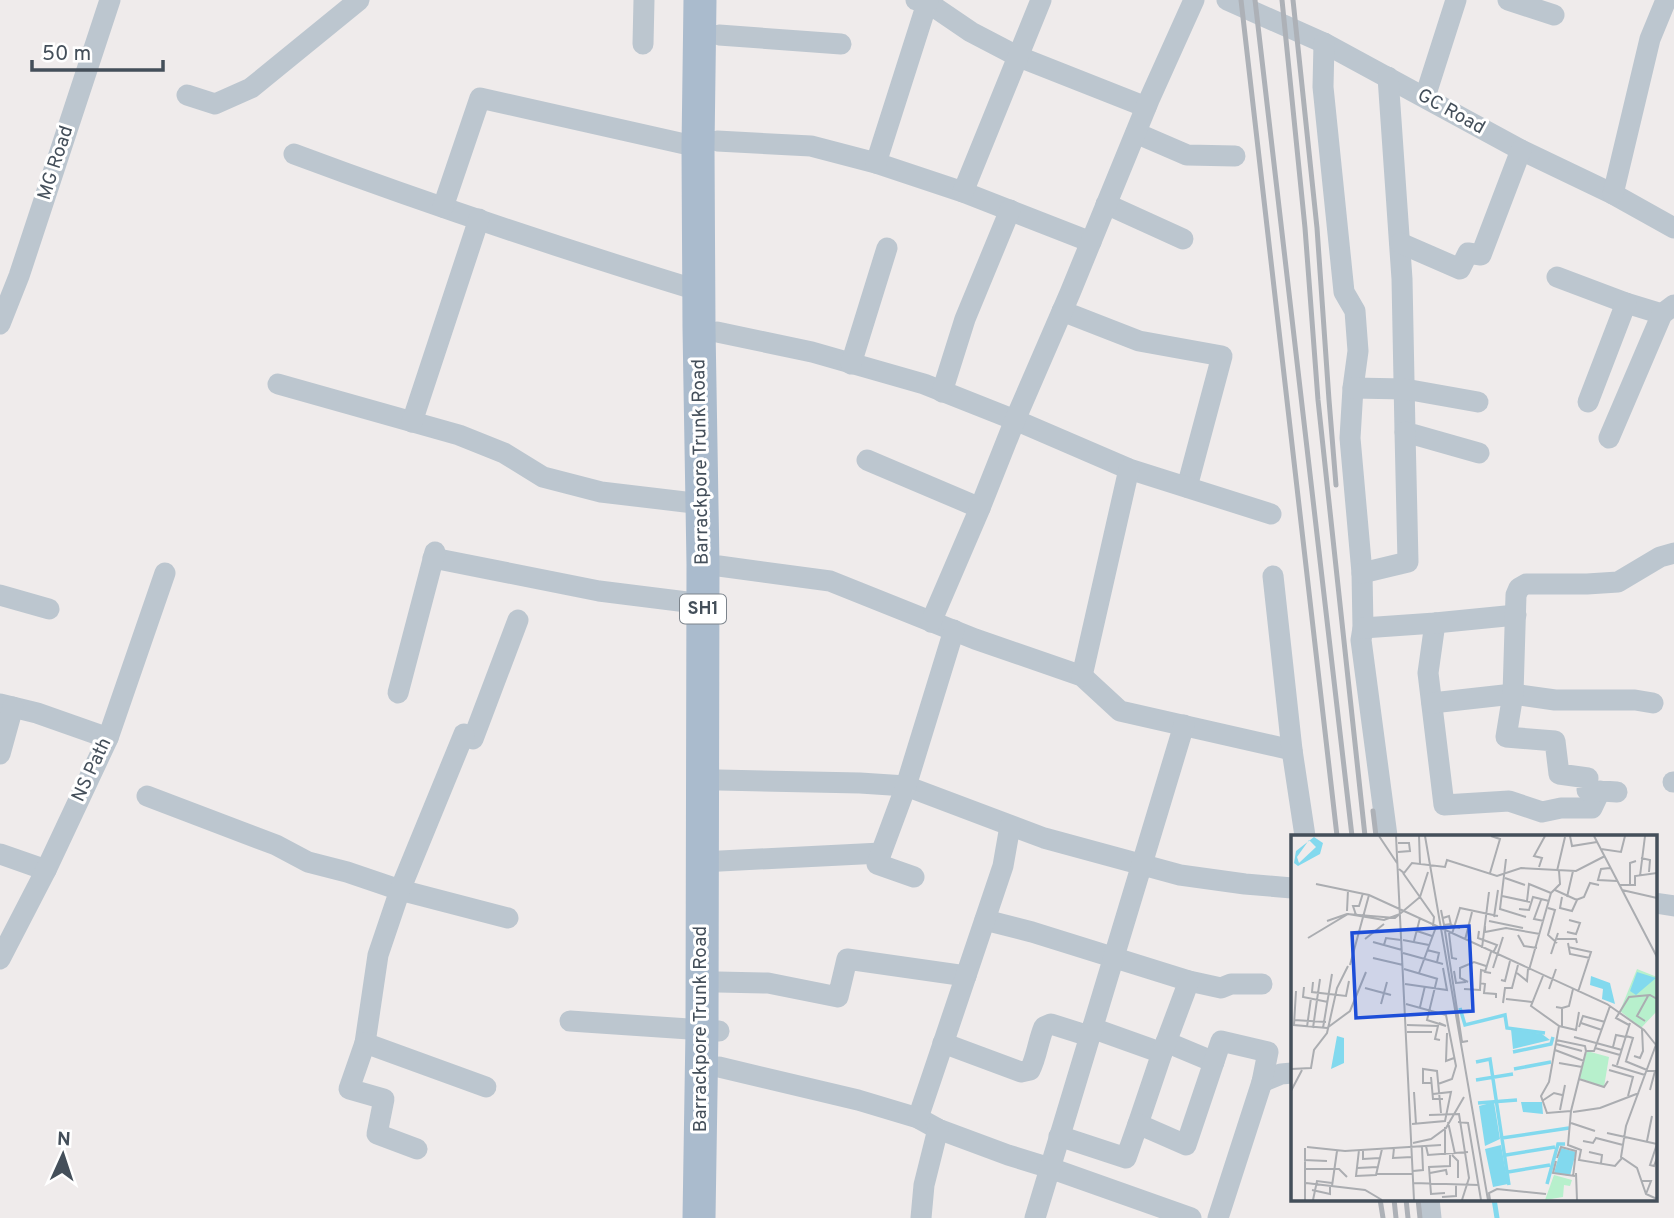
<svg xmlns="http://www.w3.org/2000/svg" width="1674" height="1218" viewBox="0 0 1674 1218" font-family="Overpass,sans-serif">
	<style>
		.lines { fill: none; stroke-linecap: round; stroke-linejoin: round }
		.stream { stroke: #82d9ee; stroke-width: 5 }
		.minor { stroke: #bcc6cf; stroke-width: 21 }
		.primary { stroke: #aabbcd; stroke-width: 33 }
		.rail { stroke: #adb1b7; stroke-width: 5 }
		.labels { text-anchor: middle; dominant-baseline: central; stroke-width: 6; stroke-linejoin: round; paint-order: stroke }
		.shield { fill: #fff; stroke: #7c848c; stroke-width: 2 }
		.shield-label { font-size: 18px; font-weight: bold; fill: #444f5a }
		.street-label { font-size: 19px; fill: #444f5a; stroke: #fff }
		.inset-river { fill: none; stroke: #82d9ee; stroke-width: 3.5 }
		.inset-road { fill: none; stroke: #abadb1; stroke-width: 2 }
		.view { fill: #1d4ed8; fill-opacity: 0.15; stroke: #1d4ed8; stroke-width: 3.5 }
		.inset-edge { fill: none; stroke: #444f5a; stroke-width: 3.5 }
	</style>
	<rect width="100%" height="100%" fill="#efebeb"/>
	<g class="lines">
		<polyline class="stream" points="1494,1199 1497,1218"/>
		<g class="minor">
			<polyline points="916,0 927,2 971,32 1017,56 1146,107"/>
			<polyline points="1227,0 1324,43 1521,150 1613,194 1674,228"/>
			<polyline points="1508,0 1554,15"/>
			<polyline points="719,35 841,44"/>
			<polyline points="1324,43 1323,87 1344,292 1355,311 1358,351 1353,388 1350,438 1362,573 1363,628 1361,640 1387,836"/>
			<polyline points="643,44 644,0"/>
			<polyline points="1388,77 1402,279 1405,432 1479,453"/>
			<polyline points="187,95 215,104 251,88 359,0"/>
			<polyline points="1425,97 1456,0"/>
			<polyline points="1136,133 1187,155 1235,156"/>
			<polyline points="717,141 811,146 876,163 963,192 1091,242"/>
			<path d="M294,154C428,204 563,249 700,291"/>
			<polyline points="876,163 928,0"/>
			<polyline points="963,192 1041,0"/>
			<polyline points="1613,194 1650,39 1666,0"/>
			<polyline points="1106,204 1183,239"/>
			<polyline points="443,207 480,98 698,147"/>
			<polyline points="1400,243 1460,269 1468,253 1481,255 1521,150"/>
			<polyline points="1557,277 1626,303 1662,314"/>
			<polyline points="1062,311 1139,341 1222,356 1187,487"/>
			<polyline points="0,324 19,276 110,0"/>
			<polyline points="717,332 812,352 924,384 1015,420 1129,469 1271,514"/>
			<polyline points="851,364 887,248"/>
			<polyline points="278,384 459,435 504,453 543,477 601,492 702,504"/>
			<polyline points="1353,388 1405,389 1478,402"/>
			<polyline points="942,392 965,319 1010,210"/>
			<polyline points="1588,402 1626,303"/>
			<polyline points="412,422 479,219"/>
			<polyline points="1609,438 1662,314 1674,305"/>
			<polyline points="867,460 980,508"/>
			<polyline points="433,558 599,591 703,604"/>
			<polyline points="719,566 830,581 975,639 1082,676 1120,711 1292,750"/>
			<polyline points="1362,573 1408,562 1405,432"/>
			<polyline points="1273,576 1292,750 1305,836"/>
			<polyline points="0,595 49,609"/>
			<polyline points="931,622 980,508 1015,420 1070,293 1149,100 1194,0"/>
			<polyline points="1435,623 1428,673 1444,805 1509,801 1542,812 1561,808 1592,808 1600,791"/>
			<polyline points="1363,628 1435,623 1516,615"/>
			<polyline points="1082,676 1129,469"/>
			<polyline points="398,693 435,552"/>
			<polyline points="1432,703 1513,694 1555,700 1635,700 1653,703"/>
			<polyline points="0,704 37,713 108,738"/>
			<polyline points="473,739 518,620"/>
			<polyline points="0,754 13,707"/>
			<polyline points="719,780 860,783 906,786 1044,838 1180,875 1245,884 1292,888"/>
			<polyline points="1673,782 1674,782"/>
			<polyline points="1617,792 1587,790 1588,778 1559,774 1555,741 1506,737 1513,694 1516,595 1519,588 1526,584 1587,584 1618,582 1660,557 1674,553"/>
			<polyline points="147,796 276,845 308,862 347,872 400,890 508,918"/>
			<polyline points="0,854 46,870"/>
			<polyline points="701,862 881,853"/>
			<polyline points="914,877 877,864 906,786 954,630"/>
			<polyline points="1655,903 1674,906"/>
			<polyline points="985,920 1032,932 1189,981 1221,988 1231,984 1262,984"/>
			<polyline points="0,959 46,870 108,738 165,573"/>
			<polyline points="718,982 768,983 838,997 847,959 966,976"/>
			<polyline points="570,1021 719,1031"/>
			<polyline points="1092,1028 1162,1053"/>
			<polyline points="1166,1042 1214,1062"/>
			<polyline points="365,1043 378,955 400,890 464,734"/>
			<path d="M943,1043L1021,1072L1030,1070C1037,1056 1038,1041 1044,1027L1051,1024L1089,1036"/>
			<polyline points="719,1067 858,1100 918,1118 938,1129 1008,1155 1050,1168 1191,1218"/>
			<polyline points="1262,1082 1281,1074 1292,1073"/>
			<polyline points="918,1118 1003,866 1010,826"/>
			<polyline points="1138,1124 1162,1053 1189,981"/>
			<polyline points="1059,1136 1126,1158 1138,1124 1186,1145 1221,1041 1268,1052 1262,1082 1218,1218"/>
			<polyline points="417,1149 377,1134 384,1099 349,1089 365,1043 486,1087"/>
			<polyline points="1429,1199 1431,1218"/>
			<polyline points="921,1218 924,1185 938,1129"/>
			<polyline points="1035,1218 1184,725"/>
		</g>
		<polyline class="primary" points="699,1218 702,1030 703,564 699,328 698,147 700,0"/>
		<g class="rail">
			<polyline points="1241,0 1337,836"/>
			<polyline points="1255,0 1352,836"/>
			<polyline points="1282,0 1305,228 1318,400 1365,836"/>
			<polyline points="1293,0 1317,228 1329,400 1336,485"/>
			<polyline points="1373,811 1376,836"/>
			<polyline points="1380,1199 1383,1218"/>
			<polyline points="1394,1199 1396,1218"/>
			<polyline points="1406,1199 1408,1218"/>
			<polyline points="1418,1199 1420,1218"/>
		</g>
	</g>
	<g class="labels">
		<rect class="shield" x="680" y="594.5" width="46" height="29" rx="5"/>
		<g class="shield-label">
			<text x="703" y="609">SH1</text>
		</g>
		<g class="street-label">
			<text transform="translate(1451 112) rotate(29)">GC Road</text>
			<text transform="translate(56 163) rotate(-72)">MG Road</text>
			<text transform="translate(701 462) rotate(-91)">Barrackpore Trunk Road</text>
			<text transform="translate(92 770) rotate(-65)">NS Path</text>
			<text transform="translate(701 1029) rotate(-90)">Barrackpore Trunk Road</text>
		</g>
	</g>
	<g transform="translate(1291 835)">
		<rect width="366" height="366" fill="#efebeb"/>
		<path d="M346,134L366,142V176L350,193L329,176Z" fill="#b7f0cc"/>
		<path d="M296,216L318,222L313,252L288,243ZM263,340L281,345L279,351L273,350L272,362L254,365Z" fill="#b7f0cc"/>
		<path d="M23,2L32,8L29,19L7,31L3,28L5,16ZM18,5L25,12L8,28L6,22ZM346,137L365,143L345,160L339,156ZM300,141L319,148L324,169L311,164L312,154L299,150ZM220,194L251,199L259,205L222,214ZM46,201L53,203V228L40,234ZM203,267L209,304L194,311L188,271ZM251,267L252,279L232,277L230,267ZM210,310L217,349L202,352L194,314ZM270,313L285,317L279,341L263,338Z" fill="#82d9ee" fill-rule="evenodd"/>
		<path class="inset-river" d="M169,173L174,190L214,180L216,193L254,198M222,217L260,209L262,202M185,227L199,224L218,350M223,234L260,227M185,245L222,239M187,268L226,265M211,303L278,293M215,320L264,312M217,337L259,330M256,349L267,309H274"/>
		<path class="inset-road" d="M88,1L106,28M105,1L123,365M128,1L129,29M134,1L197,365M279,1L281,11L306,7M303,1L366,122M107,8H118L119,16L107,17M310,14L330,17L334,1M350,23L359,25L358,37M215,24L209,74L235,82M248,32L251,23L243,21L254,1M319,33L310,34L307,45L326,46M108,34L113,38L121,28L154,32L156,25L206,41L230,33L285,36L314,21M266,36L274,2M112,38L143,82L142,91M199,38L209,4L200,1M349,41L354,1M214,43L234,50M25,49L78,60L316,169L353,195L365,210M339,49V28L345,26M329,50H344V41L366,38M264,55L286,65L281,76L269,73L271,62M331,55L366,63M211,61L239,67M276,62L282,36M250,65L243,84L253,86M285,65L293,62L299,48L308,50M236,66L238,49L260,58M257,73L264,75L257,100L266,108M228,74L238,75L242,62L258,66M150,75L153,90L160,89M56,76L57,55M65,80L62,71H68L72,58M203,82L207,55M152,83L158,81L160,90L169,93M36,86L56,79L104,83L129,62L137,37M198,86L232,93M194,91V97L215,93L249,99M120,94L141,101M154,96L171,207L177,206M188,96L187,103L206,110L202,118M276,97L285,99L289,88L278,85M158,98L161,123L166,124M161,99L169,73L207,81M227,100L233,111L246,113M17,103L57,79L93,85L109,79M74,104L93,89M266,104H285L286,108M112,105L138,110M174,105L181,77M123,106L129,83M82,107L111,115M277,108L279,119L299,123M93,110L95,103L110,105M277,112L300,117L287,157M191,113L198,57M136,115L148,118L146,127M200,117L194,137L200,138M112,118L152,129M260,119L267,98M82,123L112,130M59,130L78,60M202,133L212,102M113,134L147,144M238,135L260,58L269,49L268,36M163,136L165,148L175,147M128,138L145,92M226,138L236,146L237,134M252,141L240,171L268,191L258,247L250,261L256,278L280,276M146,144L136,185L155,191L148,188M210,145L214,146L219,126M22,147L21,157L55,161L58,146M177,147L169,143V133L183,127L195,131M189,148L194,149L193,158L205,159V163M114,149L156,155L152,133M13,152L12,162L37,167M74,153L100,160M173,154L189,155L190,135L194,136M258,154L265,134M5,156L3,190L36,193L59,176L75,137M215,164L241,167M212,168L214,153H221L227,130M90,169L96,147M115,169L155,180L165,231L161,244L147,249M129,172L134,151M265,172L271,173V191M271,173L278,171L282,154M3,185L35,187M354,186L346,181L357,161M290,188L311,195M116,190L147,191L144,204L149,205M338,190L325,183L338,162L359,160L366,164M268,191L285,195L288,177M16,192L20,163M288,192L292,181L314,187M22,193L29,144M32,193L41,139M116,197H141M156,198L155,226L163,223M335,201L342,203L335,226M283,202L331,215M265,205L294,211L295,216M366,207L335,291L330,322L346,333L355,359L366,364M265,209L291,216M322,212L325,200L335,202M304,213L329,220M264,215L293,226M295,216L280,276L277,310L290,315L288,325L324,331L331,323M295,216H303L319,171M343,221L349,223L352,216L351,194M334,226L356,235M268,228L291,232M321,230L354,240M326,230L339,188M0,234L20,233L23,215L36,198L46,153L57,131M318,235L342,242L337,261M356,236H364L359,255M140,242L142,264H152M288,244L313,252L317,246M140,248H132V234L146,236L150,278M0,256L11,235M123,257L125,289M251,266L263,258L271,260M269,275L274,250M282,277L309,273L348,258M138,280L168,279L178,343L171,365M157,287L164,319M167,287L177,288L190,365M280,288L304,296M121,289L154,286L160,257L142,259M316,298L366,309M292,306L302,308L305,303L332,310M356,306L361,281M122,308L140,304L155,293L173,262M366,309L359,330L363,331L366,323M135,311L137,320L177,317M16,312L54,316L150,310M103,313L102,323L121,322M68,315L65,341L85,340L91,314M72,315V324L89,323M298,317L311,320L310,328M154,320V292M161,320L167,326V343M266,323L270,312L285,316L282,342M13,325L36,326M265,326L262,338L284,341M66,333L87,332M15,334H48L56,342M122,336L132,335L131,312M139,338L155,335L156,340M285,338L286,365M85,339H122M350,346H360L355,359M15,348L74,355L91,365M122,348L188,350M41,351L46,316M21,355L39,359V352M154,358L140,359L138,332L159,331V320M151,362L165,361V349M14,365V313M22,365L26,346L41,348M199,365L198,358L206,354L255,359"/>
		<path class="view" d="M178,91L182,176L65,183L61,98Z"/>
		<rect width="366" height="366" class="inset-edge"/>
	</g>
	<g transform="translate(63 1155) rotate(3)" stroke="#ffffff" stroke-width="5" paint-order="stroke">
	<path d="M0-5L12 26L0 18L-12 26Z" fill="#444f5a"/>
	<text y="-10" font-size="19" font-weight="bold" text-anchor="middle" fill="#444f5a">N</text>
	</g>
	<path d="M32 60v10h131v-10" fill="none" stroke="#444f5a" stroke-width="3.5"/>
	<text x="42" y="60" font-size="21" fill="#444f5a" stroke="#ffffff" stroke-width="5" paint-order="stroke">50 m</text>
</svg>
